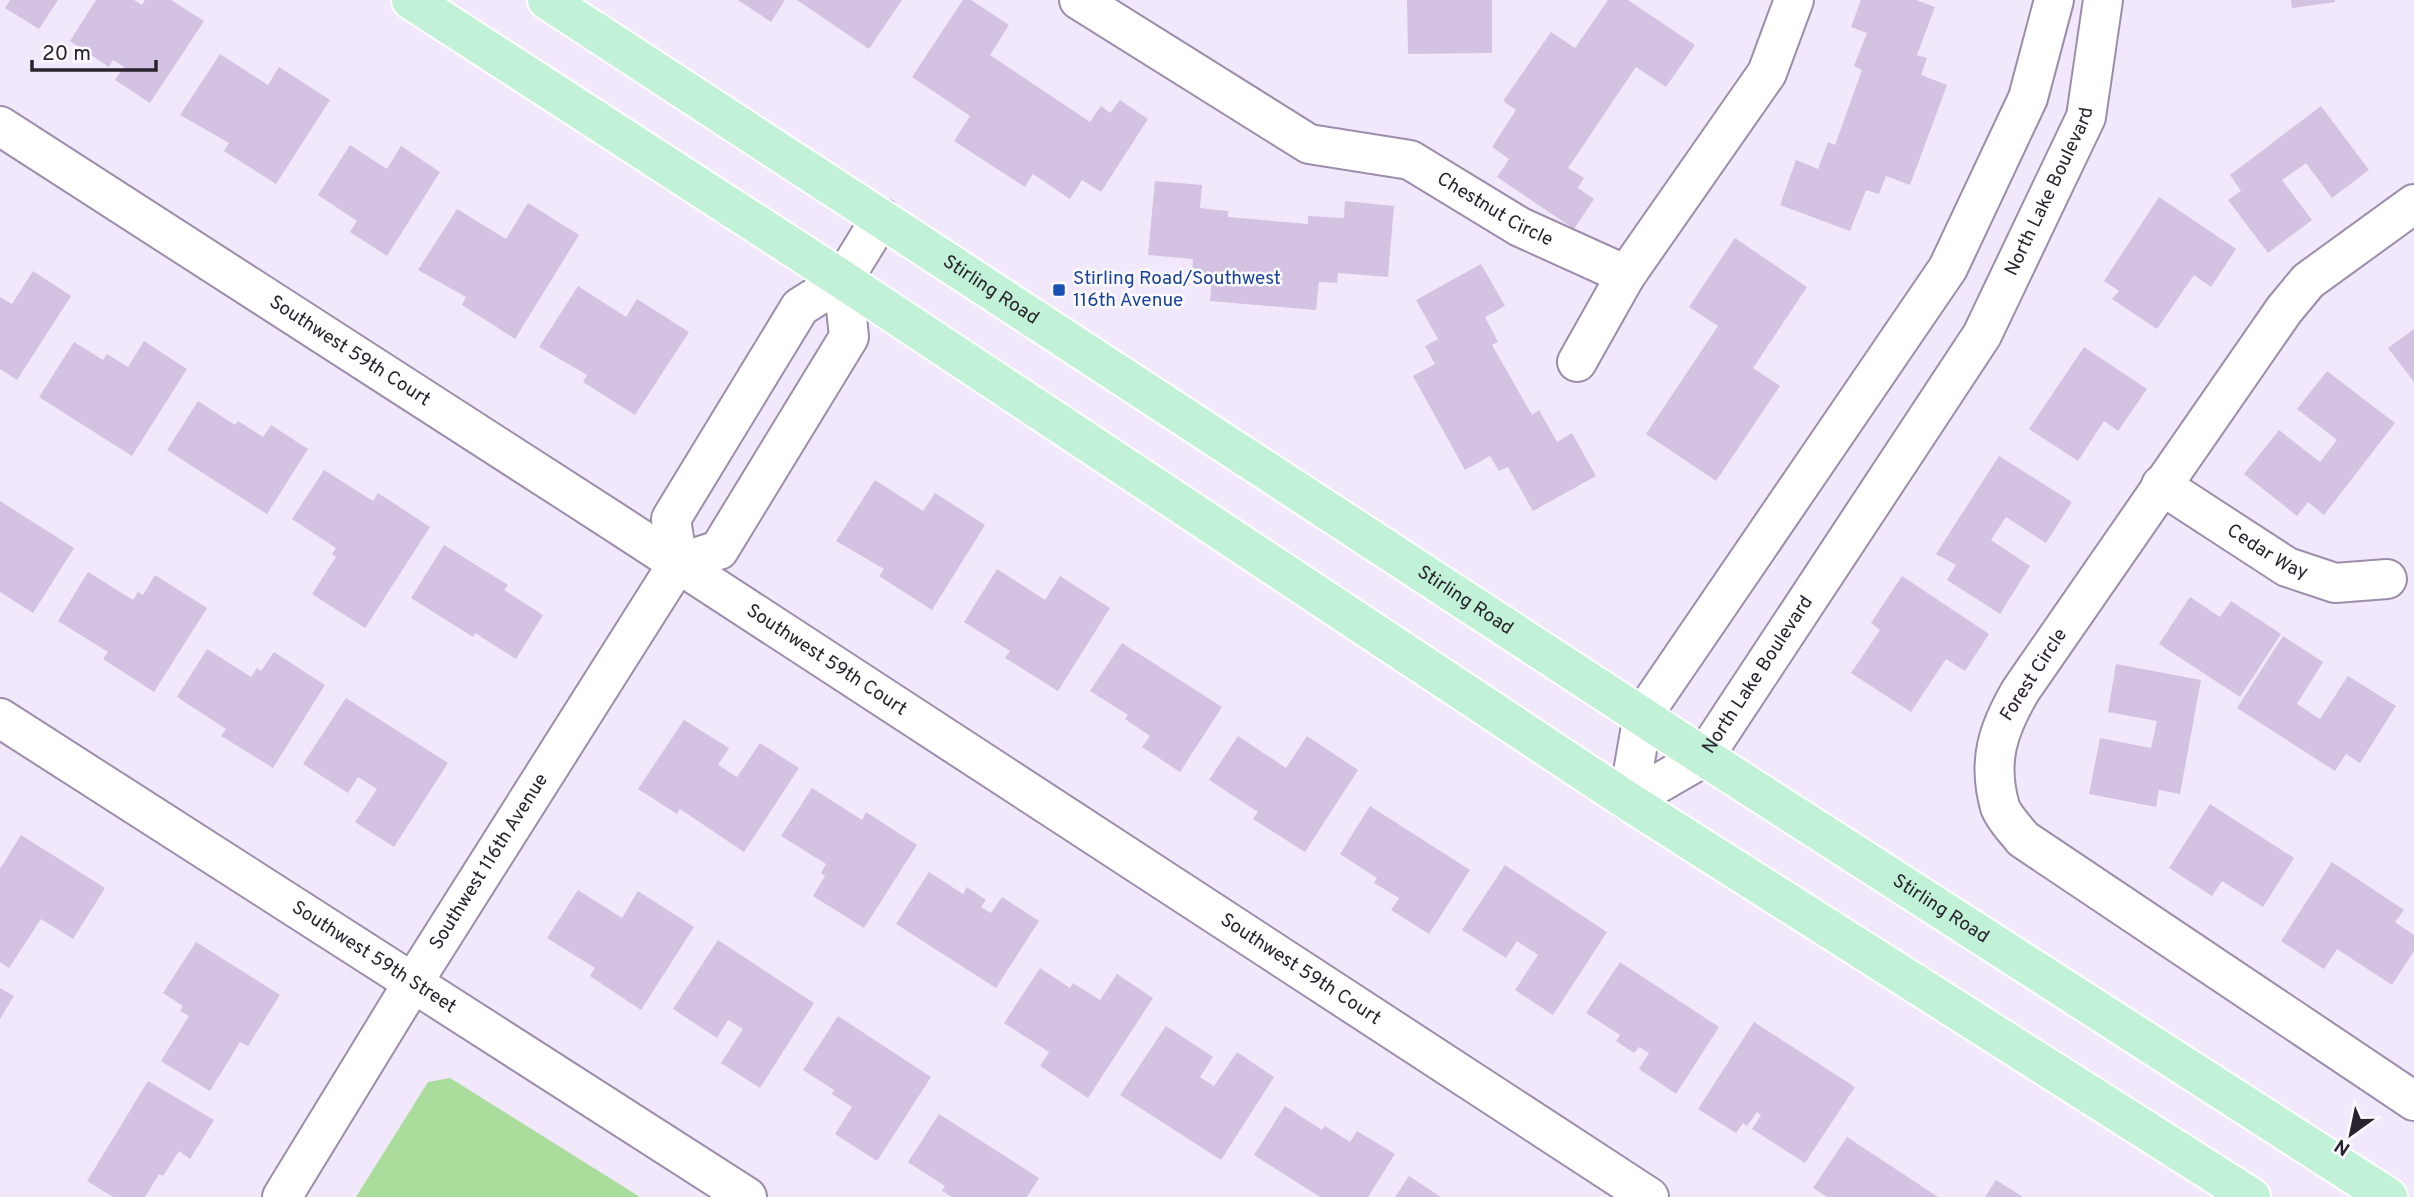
<svg xmlns="http://www.w3.org/2000/svg" width="2414" height="1197" viewBox="0 0 2414 1197" font-family="Overpass,sans-serif">
	<style>
		.green { fill: #aadd9b }
		.building { fill: #d3c2e1 }
		.lines { fill: none; stroke-linecap: round; stroke-linejoin: round }
		.minor-casing { stroke: #9c8daa; stroke-width: 42 }
		.primary-casing { stroke: #fff; stroke-width: 42 }
		.minor { stroke: #fff; stroke-width: 38 }
		.primary { stroke: #c1f1d6; stroke-width: 38 }
		.transit-dot { fill: #1a4fb4; stroke: #fcf9ff; stroke-width: 2.5 }
		.labels { text-anchor: middle; dominant-baseline: central; stroke-width: 5; stroke-linejoin: round; paint-order: stroke }
		.street-label { font-size: 19px; fill: #29232e; stroke: #fcf9ff }
		.transit-label { font-size: 19px; fill: #164399; stroke: #fcf9ff; text-anchor: start }
	</style>
	<rect width="100%" height="100%" fill="#f2e8fb"/>
	<polygon class="green" points="450,1078 640,1197 356,1197 428,1082"/>
	<g class="building">
		<polygon points="10,0 58,0 39,29 5,8"/>
		<polygon points="96,0 134,0 142,5 145,0 171,0 204,21 150,103 115,80 124,67 113,60 109,67 70,41"/>
		<polygon points="738,0 785,0 771,22"/>
		<polygon points="797,0 902,0 869,49"/>
		<polygon points="963,0 971,0 1009,25 990,55 1090,122 1101,106 1110,113 1120,100 1148,119 1101,192 1082,180 1070,199 1033,174 1025,187 954,141 970,116 912,77"/>
		<polygon points="1407,0 1492,0 1492,53 1408,54"/>
		<polygon points="1608,0 1628,0 1695,45 1666,87 1636,67 1568,168 1584,178 1578,188 1594,199 1574,229 1497,177 1509,159 1492,147 1516,110 1503,101 1551,32 1575,48"/>
		<polygon points="1861,0 1916,0 1935,7 1917,55 1927,58 1921,75 1947,85 1910,185 1886,176 1879,194 1866,190 1850,231 1780,205 1796,160 1818,169 1828,142 1835,145 1862,70 1854,66 1867,33 1851,27"/>
		<polygon points="2291,0 2335,0 2335,2 2292,8"/>
		<polygon points="220,54 268,85 279,67 330,100 276,184 224,151 229,143 180,115"/>
		<polygon points="2321,106 2369,170 2332,198 2306,163 2282,180 2312,220 2268,253 2228,200 2241,191 2230,175"/>
		<polygon points="350,145 387,169 401,146 440,172 387,256 350,232 357,221 318,195"/>
		<polygon points="1155,181 1202,185 1200,208 1228,211 1228,217 1308,224 1308,216 1344,218 1345,201 1394,206 1388,277 1338,273 1337,283 1319,282 1316,310 1210,301 1212,276 1192,274 1193,259 1148,255"/>
		<polygon points="2159,197 2236,249 2211,287 2194,275 2157,329 2112,299 2119,291 2104,281"/>
		<polygon points="528,203 579,235 515,339 462,305 466,297 418,270 457,209 506,239"/>
		<polygon points="1735,238 1807,287 1753,368 1780,386 1716,481 1646,434 1718,326 1689,307"/>
		<polygon points="1481,264 1505,306 1485,317 1498,342 1492,345 1532,415 1539,410 1557,442 1572,433 1596,476 1533,511 1508,467 1499,471 1490,456 1465,470 1413,376 1435,364 1425,346 1438,339 1416,300"/>
		<polygon points="33,271 71,296 17,380 0,369 0,297 12,304"/>
		<polygon points="578,286 626,317 637,299 689,332 635,415 583,382 587,375 539,347"/>
		<polygon points="2414,329 2414,382 2388,348"/>
		<polygon points="144,341 187,369 132,456 39,397 74,342 103,360 107,354 128,367"/>
		<polygon points="2084,347 2147,389 2118,431 2104,421 2078,461 2029,429"/>
		<polygon points="2327,371 2395,423 2324,515 2308,502 2297,516 2244,474 2279,430 2320,462 2337,440 2297,409"/>
		<polygon points="198,401 235,425 238,421 263,437 271,425 308,449 267,514 167,450"/>
		<polygon points="1999,456 2072,502 2046,543 2006,517 1991,540 2030,566 2000,614 1947,580 1956,565 1936,554"/>
		<polygon points="324,470 373,501 378,493 430,527 365,628 312,594 336,557 332,554 336,548 292,519"/>
		<polygon points="875,480 923,511 935,493 985,525 932,610 879,576 884,569 836,541"/>
		<polygon points="0,501 74,548 33,613 0,592"/>
		<polygon points="444,545 508,585 504,590 543,615 516,659 475,633 473,637 411,598"/>
		<polygon points="997,569 1045,600 1060,576 1110,608 1058,691 1005,658 1010,651 964,622"/>
		<polygon points="88,572 133,600 138,592 143,595 155,575 207,608 154,692 103,659 108,652 58,621"/>
		<polygon points="1902,576 1989,634 1965,671 1946,659 1911,712 1851,673 1880,630 1871,623"/>
		<polygon points="2190,597 2220,617 2231,601 2281,634 2240,697 2159,644"/>
		<polygon points="2283,636 2323,662 2297,704 2320,719 2348,676 2396,706 2360,763 2346,754 2335,771 2237,708"/>
		<polygon points="1122,643 1222,707 1180,772 1142,747 1150,736 1125,719 1128,715 1090,691"/>
		<polygon points="207,649 251,677 257,668 261,671 274,652 325,685 273,768 221,736 226,729 177,697"/>
		<polygon points="2116,664 2201,680 2180,794 2159,790 2156,807 2089,794 2100,738 2151,748 2157,721 2108,712"/>
		<polygon points="346,698 448,763 394,847 355,822 377,789 358,777 348,793 303,764"/>
		<polygon points="684,720 729,748 718,765 737,777 760,743 799,768 744,852 680,809 677,814 638,789"/>
		<polygon points="1238,736 1286,768 1307,736 1358,770 1305,852 1253,819 1258,812 1209,780"/>
		<polygon points="812,788 862,820 866,812 917,845 864,928 813,896 825,876 821,873 826,864 781,836"/>
		<polygon points="2210,804 2294,858 2263,907 2222,881 2212,896 2169,868"/>
		<polygon points="1370,806 1470,870 1429,934 1391,910 1399,898 1374,883 1377,878 1340,854"/>
		<polygon points="21,835 105,888 73,939 41,919 9,968 0,962 0,869"/>
		<polygon points="2332,862 2404,910 2395,922 2414,935 2414,951 2392,985 2337,949 2324,969 2281,941"/>
		<polygon points="1505,865 1607,932 1553,1015 1515,990 1538,955 1517,941 1506,958 1462,930"/>
		<polygon points="929,872 963,894 967,887 986,900 981,907 991,913 1002,897 1039,921 996,988 896,924"/>
		<polygon points="578,890 622,918 638,891 694,927 641,1010 590,976 595,968 547,938"/>
		<polygon points="718,940 814,1003 760,1088 721,1063 743,1029 728,1020 717,1038 673,1009"/>
		<polygon points="196,942 280,995 248,1046 240,1042 210,1091 161,1061 189,1016 180,1011 183,1006 163,993"/>
		<polygon points="1620,962 1719,1027 1676,1094 1639,1069 1649,1053 1639,1047 1634,1053 1616,1041 1620,1035 1586,1013"/>
		<polygon points="1040,968 1070,988 1073,983 1100,1000 1117,974 1153,998 1088,1098 1040,1066 1049,1052 1004,1023"/>
		<polygon points="0,988 14,996 0,1019"/>
		<polygon points="838,1016 931,1077 877,1161 835,1134 852,1107 832,1094 834,1090 803,1070"/>
		<polygon points="1754,1022 1855,1087 1805,1163 1752,1129 1761,1115 1757,1112 1747,1126 1743,1123 1736,1133 1698,1109"/>
		<polygon points="1166,1026 1213,1057 1200,1077 1214,1086 1237,1052 1274,1077 1221,1160 1120,1095"/>
		<polygon points="148,1081 214,1120 190,1159 179,1151 163,1176 159,1174 145,1197 113,1197 87,1181"/>
		<polygon points="1285,1106 1322,1130 1325,1126 1350,1142 1357,1131 1395,1154 1368,1197 1320,1197 1254,1155"/>
		<polygon points="939,1114 1039,1178 1027,1197 952,1197 942,1191 945,1186 908,1162"/>
		<polygon points="1847,1137 1938,1197 1827,1197 1813,1188"/>
		<polygon points="1409,1176 1441,1197 1395,1197"/>
		<polygon points="1996,1180 2023,1197 1985,1197"/>
	</g>
	<g class="lines">
		<defs>
			<g id="minor">
				<path id="s1" d="M1079,0L1309,144L1410,160L1520,227L1626,275"/>
				<path id="s2" d="M0,126L616,523L1649,1197"/>
				<path d="M2414,204L2308,281L2284,310L2021,690C1998,729 1987,761 2000,807C2004,818 2016,830 2023,839L2414,1101"/>
				<polyline points="1577,362 1626,275 1767,73 1794,0"/>
				<path id="s3" d="M2161,485L2287,567L2335,583L2387,579"/>
				<polyline points="678,563 671,519 800,307 843,280 881,218"/>
				<path id="s4" d="M0,718L747,1197"/>
				<path id="s5" d="M1628,801L1704,757L1982,335L2086,117L2103,0"/>
				<polyline points="1628,801 1643,715 1948,268 2028,98 2054,0"/>
				<path id="s6" d="M282,1197L414,981L678,563L719,550L849,337L843,280"/>
			</g>
			<g id="primary">
				<polyline points="411,0 843,280 1628,801 2251,1197"/>
				<path id="s7" d="M547,0L1704,757L2388,1197"/>
			</g>
		</defs>
		<use href="#minor" class="minor-casing"/>
		<use href="#primary" class="primary-casing"/>
		<use href="#minor" class="minor"/>
		<use href="#primary" class="primary"/>
	</g>
	<rect class="transit-dot" x="1052" y="283" width="14" height="14" rx="3.5"/>
	<g class="labels">
		<g class="street-label">
			<text stroke="none"><textPath href="#s5" startOffset="752">North Lake Boulevard</textPath></text>
			<text stroke="none"><textPath href="#s1" startOffset="472">Chestnut Circle</textPath></text>
			<text stroke="none"><textPath href="#s7" startOffset="530">Stirling Road</textPath></text>
			<text stroke="none"><textPath href="#s2" startOffset="416">Southwest 59th Court</textPath></text>
			<text stroke="none"><textPath href="#s3" startOffset="126">Cedar Way</textPath></text>
			<text stroke="none"><textPath href="#s7" startOffset="1097">Stirling Road</textPath></text>
			<text stroke="none"><textPath href="#s2" startOffset="984">Southwest 59th Court</textPath></text>
			<text stroke="none"><textPath href="#s5" startOffset="186">North Lake Boulevard</textPath></text>
			<text transform="translate(2034 675) rotate(-57)">Forest Circle</text>
			<text stroke="none"><textPath href="#s6" startOffset="394">Southwest 116th Avenue</textPath></text>
			<text stroke="none"><textPath href="#s7" startOffset="1664">Stirling Road</textPath></text>
			<text stroke="none"><textPath href="#s4" startOffset="444">Southwest 59th Street</textPath></text>
			<text stroke="none"><textPath href="#s2" startOffset="1550">Southwest 59th Court</textPath></text>
		</g>
		<g class="transit-label">
			<text x="1073" y="279">Stirling Road/Southwest<tspan x="1073" dy="22">116th Avenue</tspan></text>
		</g>
	</g>
	<g transform="translate(2351 1134) rotate(213)" stroke="#fcf9ff" stroke-width="5" paint-order="stroke">
	<path d="M0-5L12 26L0 18L-12 26Z" fill="#29232e"/>
	<text y="-10" font-size="19" font-weight="bold" text-anchor="middle" fill="#29232e">N</text>
	</g>
	<path d="M32 60v10h124v-10" fill="none" stroke="#29232e" stroke-width="3.5"/>
	<text x="42" y="60" font-size="21" fill="#29232e" stroke="#fcf9ff" stroke-width="5" paint-order="stroke">20 m</text>
</svg>
